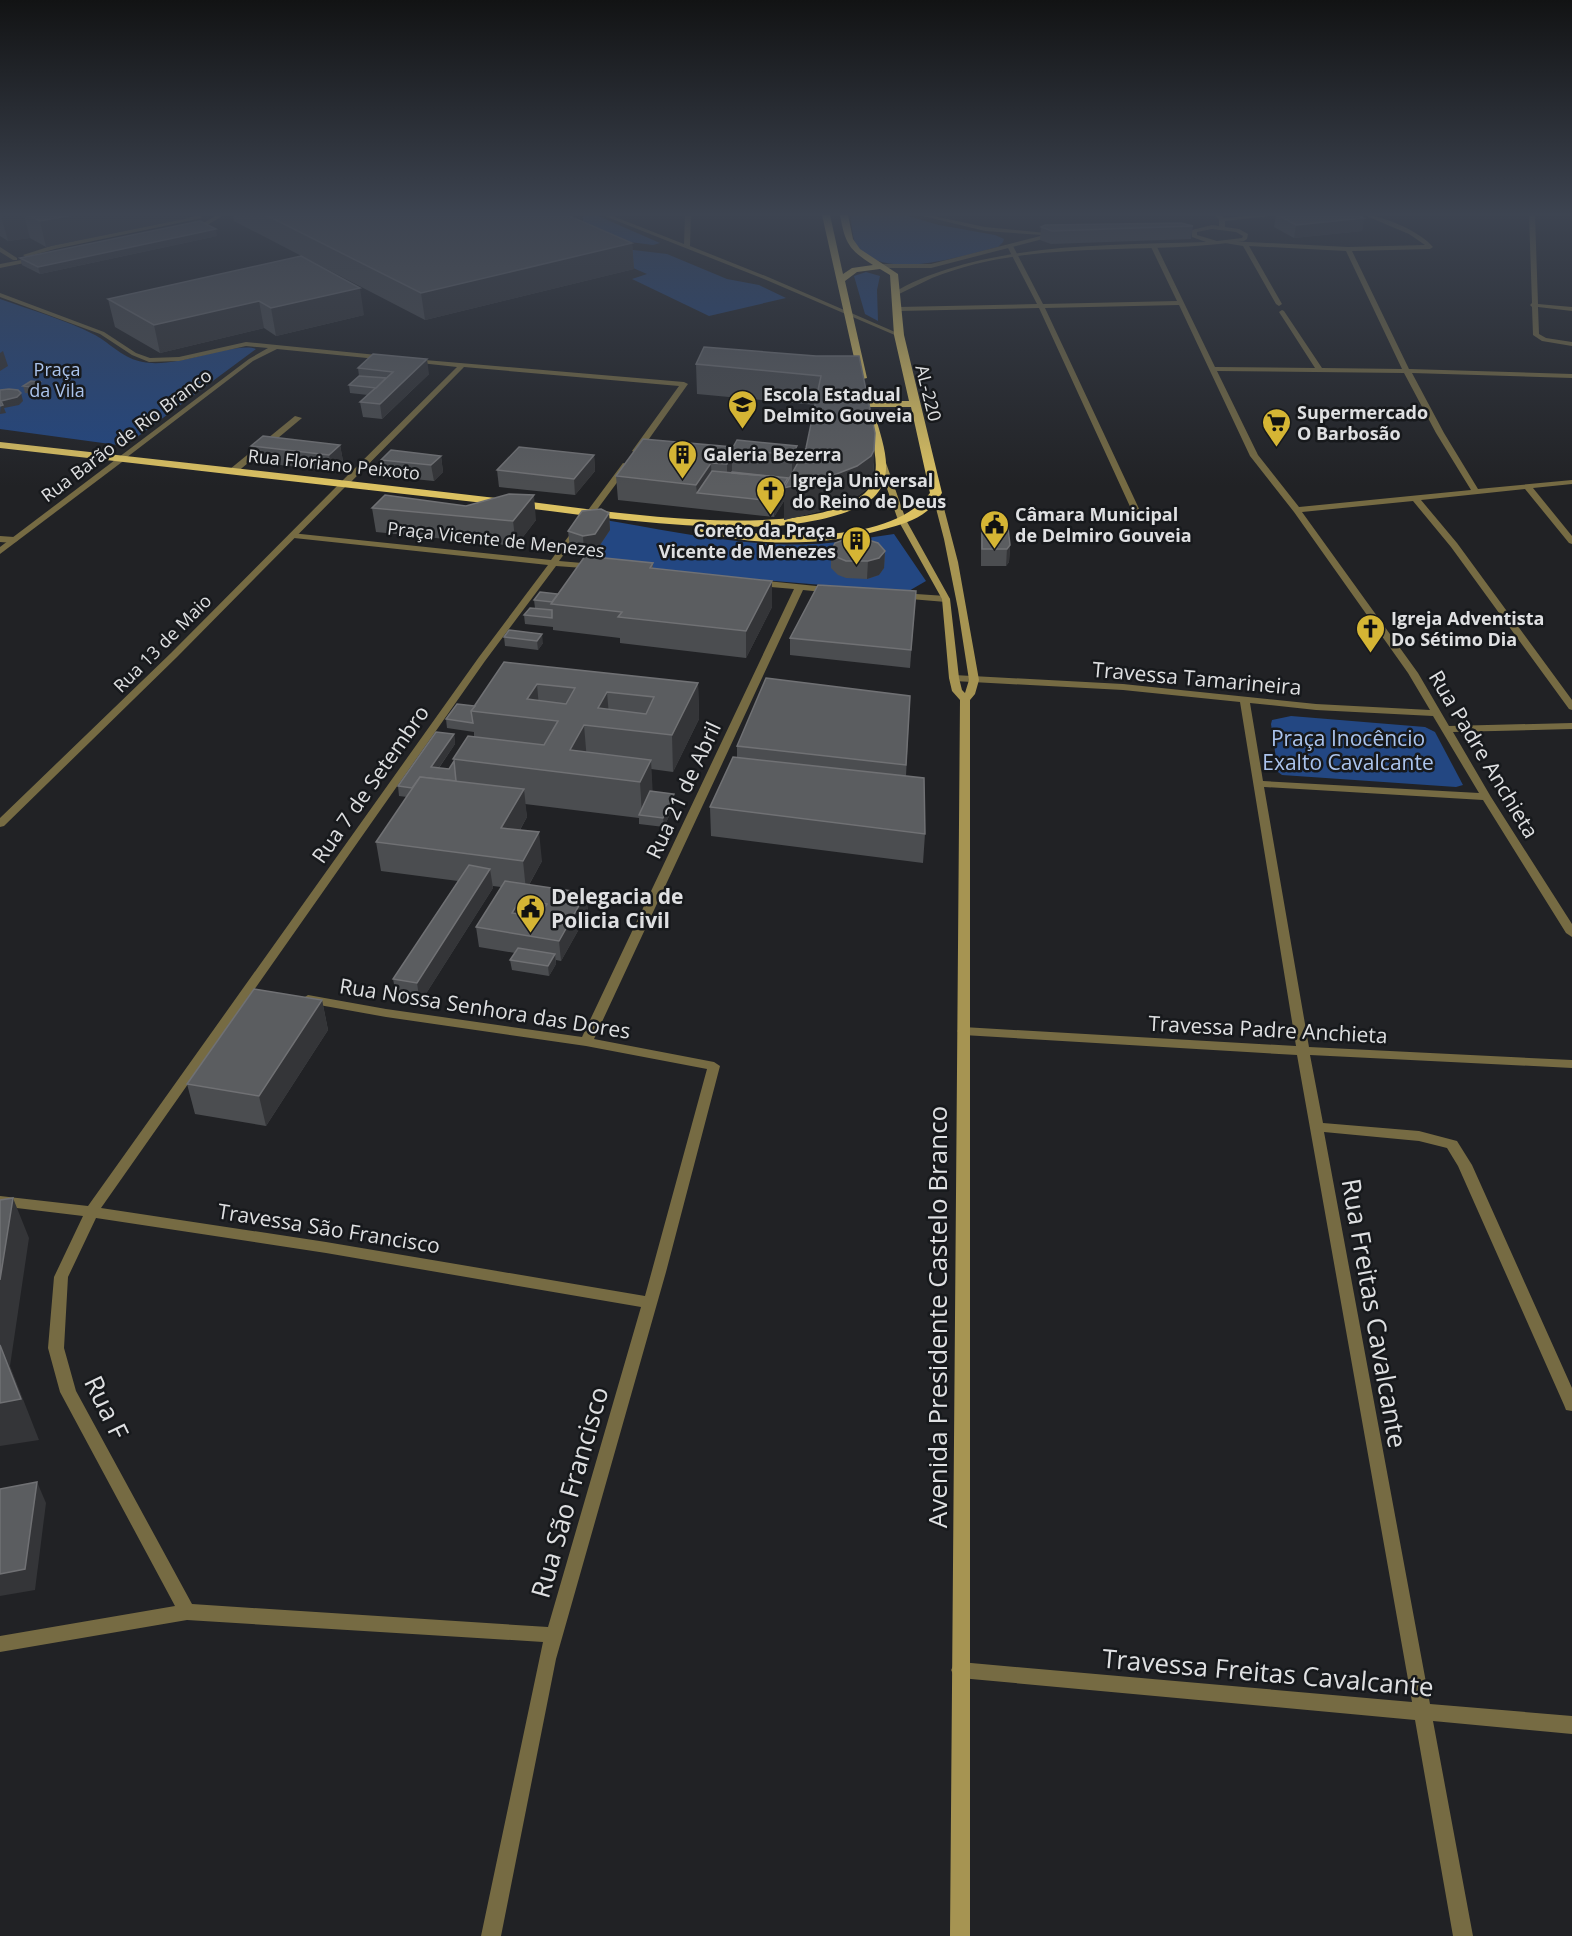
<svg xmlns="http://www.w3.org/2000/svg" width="1572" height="1936" viewBox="0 0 1572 1936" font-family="'Open Sans',sans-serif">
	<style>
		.green { fill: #234782 }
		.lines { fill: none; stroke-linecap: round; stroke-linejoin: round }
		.minor { fill: #766b43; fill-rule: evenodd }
		.tertiary { fill: #766b43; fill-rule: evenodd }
		.secondary { fill: #a69452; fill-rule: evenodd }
		.trunk { fill: #dcc262; fill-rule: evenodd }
		.wall { fill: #4b4d50 }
		.shaded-wall { fill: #343538 }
		.building { fill: #5b5d60; stroke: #707174; stroke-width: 1.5; fill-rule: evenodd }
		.labels { text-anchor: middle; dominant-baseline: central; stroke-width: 5; stroke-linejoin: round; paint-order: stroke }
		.far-park-label { font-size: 18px; fill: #abc4ed; stroke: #17191c }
		.far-street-label { font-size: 18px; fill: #dfe0e2; stroke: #17191c }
		.far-poi-label { font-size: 18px; font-weight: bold; fill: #dfe0e2; stroke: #17191c; text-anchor: start }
		.street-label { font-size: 21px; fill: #dfe0e2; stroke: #17191c }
		.park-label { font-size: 21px; fill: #abc4ed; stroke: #17191c }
		.poi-label { font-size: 21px; font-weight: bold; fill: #dfe0e2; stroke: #17191c; text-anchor: start }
		.near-street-label { font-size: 26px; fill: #dfe0e2; stroke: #17191c }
	</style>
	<rect width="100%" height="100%" fill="#212225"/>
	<g class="green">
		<polygon points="583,215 596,215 660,243 653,245 607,239 583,222"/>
		<path d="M850,215H904L939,225L995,235L1004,239L1003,242L998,247C963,255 884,283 857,246C852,239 852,224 850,215Z"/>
		<polygon points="575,243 667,254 727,279 759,285 786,298 709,316 632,279 647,274"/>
		<polygon points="866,272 880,276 877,290 878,321 865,314 854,276"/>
		<path d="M0,299C31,310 66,320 95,335C111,344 124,359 143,362C177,369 234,341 256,349L125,446L0,429Z"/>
		<path d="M599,519C665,530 747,548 813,544C840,543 867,538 894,534L926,581L907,592L676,573L589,558L567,550L589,521Z"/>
		<polygon points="1291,716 1425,727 1435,732 1463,785 1456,787 1282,775 1278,772 1271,724 1272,720"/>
	</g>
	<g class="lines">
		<g class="minor">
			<polygon points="200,215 202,218 55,249 26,257 23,255 54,245"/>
			<polygon points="217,215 224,215 209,224 189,229 186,227 205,222"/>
			<polygon points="602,215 610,215 684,244 685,215 691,215 690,246 768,277 902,335 897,336 764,279"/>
			<polygon points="1215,215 1221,215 1225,220 1220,221"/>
			<path d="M1364,215C1383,215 1421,232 1433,247L1430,249L1352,251L1409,369L1572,374V378L1412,373L1444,433L1478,489L1572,480V484L1533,488L1572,536V544L1569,543L1525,489L1421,500L1457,543L1572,700V710L1569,709L1451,547L1413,501L1302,512L1418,673L1449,726L1572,723V729L1453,732L1491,797L1572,924V937L1566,933L1483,800L1264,787L1309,1047L1572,1060V1068L1310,1055L1323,1123L1419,1131L1457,1141L1472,1165L1572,1388V1411L1566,1410L1564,1405L1458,1166L1447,1148L1419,1141L1324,1132L1430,1704L1572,1716V1734L1433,1721L1473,1936H1453L1415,1720L960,1678L954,1676L951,1670L954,1664L960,1662L1412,1702L1297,1055L963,1035L957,1031L963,1027L1296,1046L1240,702L1123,690L954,681L949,678L954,675L1123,684L1316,704L1430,710L1408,673L1294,512L1250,456L1179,305L1045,308L1141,513L1137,515L1133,513L1039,308L898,311L895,309L898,307L1037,304L1007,246L1010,244L1013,246L1043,304L1177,301L1151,247L1154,245L1157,247L1215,367L1315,368L1279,312L1282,310L1284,311L1322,368L1402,369L1346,251L1249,246L1282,304L1279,306L1276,304L1243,246L1225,243L1228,241L1348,247L1425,245L1409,234ZM1217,371L1404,373L1436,433L1471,490L1299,507L1258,455ZM1250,703L1316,710L1433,716L1479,793L1263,781Z"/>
			<polygon points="1529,215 1535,215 1538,304 1572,307 1572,311 1538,307 1539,334 1546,338 1572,342 1572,346 1542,341 1533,335 1532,307 1530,305 1532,303"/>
			<polygon points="0,247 17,258 17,260 13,260 0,252"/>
			<polygon points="37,257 39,260 0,268 0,264"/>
			<polygon points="0,293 104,332 136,353 150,358 179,357 246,342 387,356 390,358 387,360 277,349 253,361 122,461 119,461 119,457 249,359 268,348 246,346 179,361 149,362 132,355 100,334 0,297"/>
			<polygon points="413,359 684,382 688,384 639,453 636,453 632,451 679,386 464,367 348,485 342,485 342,481 457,367 411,362 410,361"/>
			<polygon points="295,416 302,418 236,473 230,473 230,469"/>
			<path d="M623,463L630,465L559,561L594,564L597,565V569L556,566L485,661L101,1208L326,1242L645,1296L707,1069L586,1046L386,1017L308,1003L302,999L308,995L386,1009L582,1037L794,589L758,586L754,583L758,580L836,588L837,590L833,593L803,590L594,1039L714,1062L720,1066L666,1272L556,1659L501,1936H481L543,1642L187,1620L0,1652V1636L175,1606L60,1392L48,1348L54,1277L83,1216L0,1206V1196L88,1206L479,657L548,565L294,538L291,537V533L551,560ZM96,1218L326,1253L641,1307L548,1627L192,1604L76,1391L64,1348L68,1277Z"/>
			<polygon points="0,536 14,537 18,540 14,543 0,542"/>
			<polygon points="901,593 946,596 950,599 946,602 898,598 897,596"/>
		</g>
		<g class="tertiary">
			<polygon points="919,215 929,215 985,227 1046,233 1043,235 985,231"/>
			<path d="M1259,215H1280L1225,221V227L1239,229L1248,234L1247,239L1244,241C1141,256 1031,238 932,278C921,283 910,289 899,294L894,293C909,282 930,275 948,269C1031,243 1120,245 1206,242L1192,237V230L1212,225L1219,226V220L1222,218ZM1212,229L1236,232L1243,236L1242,238L1217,241L1197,235V232Z"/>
			<polygon points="1056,232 1058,235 931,268 882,268 879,266 882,264 931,264"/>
			<polygon points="119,457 126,459 0,554 0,547"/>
			<polygon points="342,481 349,483 177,657 4,826 0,827 0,818 171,653"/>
		</g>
		<polygon class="secondary" points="878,458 885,460 906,520 950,599 959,678 962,690 965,693 969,680 958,609 944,539 932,493 936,491 940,493 958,562 979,680 975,694 970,700 970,1936 950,1936 960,700 952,691 949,678 942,599 898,520 877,460"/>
		<g class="trunk">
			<path d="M822,215H830L843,274L852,268L873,265C849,250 845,243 840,215H848L853,239L860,249L898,274L904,335L942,493C937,499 933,506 927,511C915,521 899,525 885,529C825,546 761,547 701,532L699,530L705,527C766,537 888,548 930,493L911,407H868L863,404L868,401H909L894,335L890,275L880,269L857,272L845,281L867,378L859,380Z"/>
			<path d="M870,412L875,415C882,441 897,476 873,498C851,516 803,524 776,526C675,531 574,513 475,502C316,484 158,466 0,448V442C162,460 325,478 487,497C581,507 685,526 779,519C806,517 844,511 865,493C886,474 871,437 865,415Z"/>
		</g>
	</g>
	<g class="wall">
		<polygon points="0,215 188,215 189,218 46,247 30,238 8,241 0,236"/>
		<polygon points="233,215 567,215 632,243 634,269 425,320 234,221"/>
		<polygon points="1276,215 1358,215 1364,218 1362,231 1294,238 1274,227"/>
		<polygon points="1193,226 1191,239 1051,244 1040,240 1041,227"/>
		<polygon points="217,236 40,274 22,265 20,258"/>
		<polygon points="301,256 364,315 276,336 264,328 160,353 115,327 108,299"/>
		<polygon points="816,356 874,464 873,481 870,487 856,497 825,510 784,520 784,501 774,517 618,500 616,476 733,447 797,446 797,465 806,448 815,405 697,394 696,364"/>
		<polygon points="358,368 429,374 382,419 363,417 360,402 368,395 350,393 349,385 359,376"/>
		<polygon points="31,381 42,389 35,394 25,393 23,386"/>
		<polygon points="340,445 343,461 332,471 254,462 251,446"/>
		<polygon points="594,455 595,471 575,495 499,487 497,470"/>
		<polygon points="441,456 443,472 434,481 383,476 381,460"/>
		<polygon points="466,506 536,520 516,546 376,532 372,508"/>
		<polygon points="609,513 610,530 596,551 584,553 570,548 568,531"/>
		<polygon points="982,519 1010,545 1009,562 1006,566 981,566 981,536"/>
		<polygon points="831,551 885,551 884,568 879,575 867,579 846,578 838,575 831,568"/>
		<polygon points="653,563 653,568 772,607 746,658 620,643 620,638 553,630 553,627 525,624 524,615 535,608 534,600 558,594"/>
		<polygon points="916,591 910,668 790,655 790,638"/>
		<polygon points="509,630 543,643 538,650 505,646 504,637"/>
		<polygon points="504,662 698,683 699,719 673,772 651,769 652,791 675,803 664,827 639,824 639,818 525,804 527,817 520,830 542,861 529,885 586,893 588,913 561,961 556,960 556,964 549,976 512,970 510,960 515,953 479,947 476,927 501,887 493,886 493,888 420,1003 397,999 393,979 458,881 381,871 376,842 407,797 399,796 398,786 454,734 455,744 439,768 449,769 454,761 453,759 474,737 474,732 447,728 446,719 475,706"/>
		<polygon points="910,696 906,776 925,834 923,863 711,836 710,807 737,757 737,746"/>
		<polygon points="322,1000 328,1030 266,1126 195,1114 187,1084"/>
	</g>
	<g class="shaded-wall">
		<polygon points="6,215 24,215 30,238 8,241 1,216"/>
		<polygon points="73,215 188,215 189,218 46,247 40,221"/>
		<polygon points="1364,218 1362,231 1294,238 1296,225"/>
		<polygon points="216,229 217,236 40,274 38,267"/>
		<polygon points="632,243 634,269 425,320 421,293"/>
		<polygon points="360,288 364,315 276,336 271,308"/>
		<polygon points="259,301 264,328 160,353 154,325"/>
		<polygon points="3,351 8,366 0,371 0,353"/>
		<polygon points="427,359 429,374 382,419 380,404"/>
		<polygon points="40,382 42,389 35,394 32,387"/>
		<polygon points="21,393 23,401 19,405 4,408 6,413 0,414 1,401"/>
		<polygon points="875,433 873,481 870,487 856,497 825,510 784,520 784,501 774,517 774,501 788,478 788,487"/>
		<polygon points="340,445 343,461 332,471 329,455"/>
		<polygon points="797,446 797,477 792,486 792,455"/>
		<polygon points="594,455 595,471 575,495 574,479"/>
		<polygon points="732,455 732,479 727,480 727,464"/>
		<polygon points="441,456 443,472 434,481 431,465"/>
		<polygon points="711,463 712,487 697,493 696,485"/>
		<polygon points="534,495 536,520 516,546 513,521"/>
		<polygon points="609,513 610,530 596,551 584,553 583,536"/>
		<polygon points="1010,545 1009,562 1006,566 1007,549"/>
		<polygon points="885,551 884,568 879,575 867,579 868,561"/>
		<polygon points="772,581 772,607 746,658 746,631"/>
		<polygon points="542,634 543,643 538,650 537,641"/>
		<polygon points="698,683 699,719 673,772 672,735"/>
		<polygon points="537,684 540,719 527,699"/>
		<polygon points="607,692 610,728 598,708"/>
		<polygon points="584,725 587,761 570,750"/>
		<polygon points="454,734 455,744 433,776 431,767"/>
		<polygon points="651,760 653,797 642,815 640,782"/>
		<polygon points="524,789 527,817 505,856 501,828"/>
		<polygon points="674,794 675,803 664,827 663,818"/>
		<polygon points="539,832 542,861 526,890 523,861"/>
		<polygon points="490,869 493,888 420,1003 417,983"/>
		<polygon points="586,893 588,913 561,961 559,941"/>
		<polygon points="520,900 523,919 512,913"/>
		<polygon points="555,954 556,964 549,976 548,966"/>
		<polygon points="322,1000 328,1030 266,1126 259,1096"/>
		<polygon points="13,1198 29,1238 10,1366 39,1440 0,1446 0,1280"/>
		<polygon points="37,1482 46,1503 35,1590 0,1596 0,1574"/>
	</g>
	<g class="building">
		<polygon points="28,215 73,215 40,221"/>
		<polygon points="266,215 567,215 632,243 421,293"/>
		<polygon points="1278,215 1358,215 1364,218 1296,225"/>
		<polygon points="200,221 216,229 38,267 20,258"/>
		<polygon points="1181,223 1193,226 1052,231 1041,227 1045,225"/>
		<polygon points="301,256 360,288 271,308 259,301 154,325 108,299"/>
		<polygon points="704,347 816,356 859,356 875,433 874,450 871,456 857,466 826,478 784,488 806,448 821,376 696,364"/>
		<polygon points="373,354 427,359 380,404 360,402 393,372 358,368"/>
		<polygon points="359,376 386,378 376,388 349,385"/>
		<polygon points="31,381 40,382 32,387 23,386"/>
		<polygon points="9,389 18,390 21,393 17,397 1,401 3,405 0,406 0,390"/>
		<polygon points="263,436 340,445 329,455 251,446"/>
		<polygon points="643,439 733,447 732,449 732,455 727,464 711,463 696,485 616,476"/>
		<polygon points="737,440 797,446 792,455 732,449"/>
		<polygon points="519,447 594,455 574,479 497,470"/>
		<polygon points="391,450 441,456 431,465 381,460"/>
		<polygon points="712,471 788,478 774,501 697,493"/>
		<polygon points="732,472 779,477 732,473"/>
		<polygon points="509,494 534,495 513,521 372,508 385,495 466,506"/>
		<polygon points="601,509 609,513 595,534 583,536 568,531 582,511"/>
		<polygon points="982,519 1007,519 1010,545 1007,549 982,549"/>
		<polygon points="865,539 878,543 885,551 879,558 868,561 846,561 839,558 831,551 835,543 843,540"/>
		<polygon points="585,556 653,563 650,568 772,581 746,631 618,617 622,612 551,604"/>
		<polygon points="818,585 916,591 911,650 790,638"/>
		<polygon points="540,592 558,594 552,602 534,600"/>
		<polygon points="530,608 552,610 552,618 524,615"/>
		<polygon points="509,630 542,634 537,641 504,637"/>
		<path d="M504,662L698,683L672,735L584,725L570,750L651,760L640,782L453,759L468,736L544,745L558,721L471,711ZM537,684L575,688L566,704L527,699ZM607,692L654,697L646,714L598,708Z"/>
		<polygon points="766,678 910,696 906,765 737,746"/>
		<polygon points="457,704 475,706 471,711 473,723 446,719"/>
		<polygon points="436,732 454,734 431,767 449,769 454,761 456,781 420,777 412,788 398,786"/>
		<polygon points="733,757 924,778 925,834 710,807"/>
		<polygon points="420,777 524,789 501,828 539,832 523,861 376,842"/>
		<polygon points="650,791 674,794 663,818 639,815"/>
		<polygon points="469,865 490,869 417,983 393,979"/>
		<path d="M505,881L586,893L559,941L476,927ZM520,900L547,904L539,917L512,913Z"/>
		<polygon points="518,948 555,954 548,966 510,960"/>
		<polygon points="254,989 322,1000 259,1096 187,1084"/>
		<polygon points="13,1198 0,1280 0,1200"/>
		<polygon points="0,1345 21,1399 0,1403"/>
		<polygon points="37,1482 25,1569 0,1574 0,1489"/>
	</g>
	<linearGradient id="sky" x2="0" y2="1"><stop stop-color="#121314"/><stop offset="0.44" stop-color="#3d4451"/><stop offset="1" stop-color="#3d4451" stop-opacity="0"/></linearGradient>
	<rect width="1572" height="486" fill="url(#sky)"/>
	<defs>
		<symbol id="school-pin" viewBox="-11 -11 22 30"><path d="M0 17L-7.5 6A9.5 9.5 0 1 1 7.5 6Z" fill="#d5b534" stroke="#17191c"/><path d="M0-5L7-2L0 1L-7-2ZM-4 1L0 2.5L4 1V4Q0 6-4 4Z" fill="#111"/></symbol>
		<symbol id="supermarket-pin" viewBox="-11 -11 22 30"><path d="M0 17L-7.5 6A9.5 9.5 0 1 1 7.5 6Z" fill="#d5b534" stroke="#17191c"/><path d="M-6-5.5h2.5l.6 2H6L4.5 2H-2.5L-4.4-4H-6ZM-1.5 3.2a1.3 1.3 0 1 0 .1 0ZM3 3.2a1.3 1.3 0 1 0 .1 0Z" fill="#111"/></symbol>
		<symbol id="building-pin" viewBox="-11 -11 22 30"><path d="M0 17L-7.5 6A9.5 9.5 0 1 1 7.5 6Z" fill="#d5b534" stroke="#17191c"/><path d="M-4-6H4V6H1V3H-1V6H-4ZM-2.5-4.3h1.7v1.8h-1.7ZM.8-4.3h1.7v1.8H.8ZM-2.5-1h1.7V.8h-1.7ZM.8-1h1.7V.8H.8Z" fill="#111"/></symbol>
		<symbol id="church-pin" viewBox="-11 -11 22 30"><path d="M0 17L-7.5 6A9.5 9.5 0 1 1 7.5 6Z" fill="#d5b534" stroke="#17191c"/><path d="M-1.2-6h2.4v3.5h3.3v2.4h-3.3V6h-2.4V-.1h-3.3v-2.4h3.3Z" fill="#111"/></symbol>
		<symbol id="civic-pin" viewBox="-11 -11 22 30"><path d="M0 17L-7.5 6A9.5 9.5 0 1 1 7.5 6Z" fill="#d5b534" stroke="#17191c"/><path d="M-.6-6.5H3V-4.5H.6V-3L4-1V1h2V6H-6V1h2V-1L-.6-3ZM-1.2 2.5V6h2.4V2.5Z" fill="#111"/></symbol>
	</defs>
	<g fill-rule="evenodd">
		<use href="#school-pin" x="726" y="388" width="33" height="45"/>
		<use href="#supermarket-pin" x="1260" y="406" width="33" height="45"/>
		<use href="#building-pin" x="666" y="438" width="33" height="45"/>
		<use href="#church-pin" x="754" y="474" width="33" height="45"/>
		<use href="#civic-pin" x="978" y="508" width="33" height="45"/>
		<use href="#building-pin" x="840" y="524" width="33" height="45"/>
		<use href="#church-pin" x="1354" y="612" width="33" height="45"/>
		<use href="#civic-pin" x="514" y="892" width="33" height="45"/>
	</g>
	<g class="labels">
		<g class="far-park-label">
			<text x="57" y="369">Praça<tspan x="57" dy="21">da Vila</tspan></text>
		</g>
		<g class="far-street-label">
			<text transform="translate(929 393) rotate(76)">AL-220</text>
			<text transform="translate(126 435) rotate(-37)">Rua Barão de Rio Branco</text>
			<text transform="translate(334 464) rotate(6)">Rua Floriano Peixoto</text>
			<text transform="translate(496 539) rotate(6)">Praça Vicente de Menezes</text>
			<text transform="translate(162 643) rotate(-45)">Rua 13 de Maio</text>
		</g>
		<g class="far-poi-label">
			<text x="763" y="394">Escola Estadual<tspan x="763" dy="21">Delmito Gouveia</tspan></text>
			<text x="1297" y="412">Supermercado<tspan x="1297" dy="21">O Barbosão</tspan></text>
			<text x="703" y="454">Galeria Bezerra</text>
			<text x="792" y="480">Igreja Universal<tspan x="792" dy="21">do Reino de Deus</tspan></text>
			<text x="1015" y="514">Câmara Municipal<tspan x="1015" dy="21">de Delmiro Gouveia</tspan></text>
			<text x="836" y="530" text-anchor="end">Coreto da Praça<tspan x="836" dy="21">Vicente de Menezes</tspan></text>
			<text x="1391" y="618">Igreja Adventista<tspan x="1391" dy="21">Do Sétimo Dia</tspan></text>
		</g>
		<g class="street-label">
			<text transform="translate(1197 678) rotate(5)">Travessa Tamarineira</text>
			<text transform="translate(1484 754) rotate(59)">Rua Padre Anchieta</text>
			<text transform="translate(370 784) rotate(-55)">Rua 7 de Setembro</text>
			<text transform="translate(683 790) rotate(-65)">Rua 21 de Abril</text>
			<text transform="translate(485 1008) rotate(9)">Rua Nossa Senhora das Dores</text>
			<text transform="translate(1268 1029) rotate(3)">Travessa Padre Anchieta</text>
			<text transform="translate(329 1228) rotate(9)">Travessa São Francisco</text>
		</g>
		<g class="park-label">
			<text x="1348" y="738">Praça Inocêncio<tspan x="1348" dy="24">Exalto Cavalcante</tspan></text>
		</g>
		<g class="poi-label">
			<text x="551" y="896">Delegacia de<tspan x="551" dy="24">Policia Civil</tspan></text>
		</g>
		<g class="near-street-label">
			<text transform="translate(1375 1313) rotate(80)">Rua Freitas Cavalcante</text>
			<text transform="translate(937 1317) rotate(-90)">Avenida Presidente Castelo Branco</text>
			<text transform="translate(107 1407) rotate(64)">Rua F</text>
			<text transform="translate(569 1492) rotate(-74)">Rua São Francisco</text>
			<text transform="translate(1268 1672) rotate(5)">Travessa Freitas Cavalcante</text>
		</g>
	</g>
</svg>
